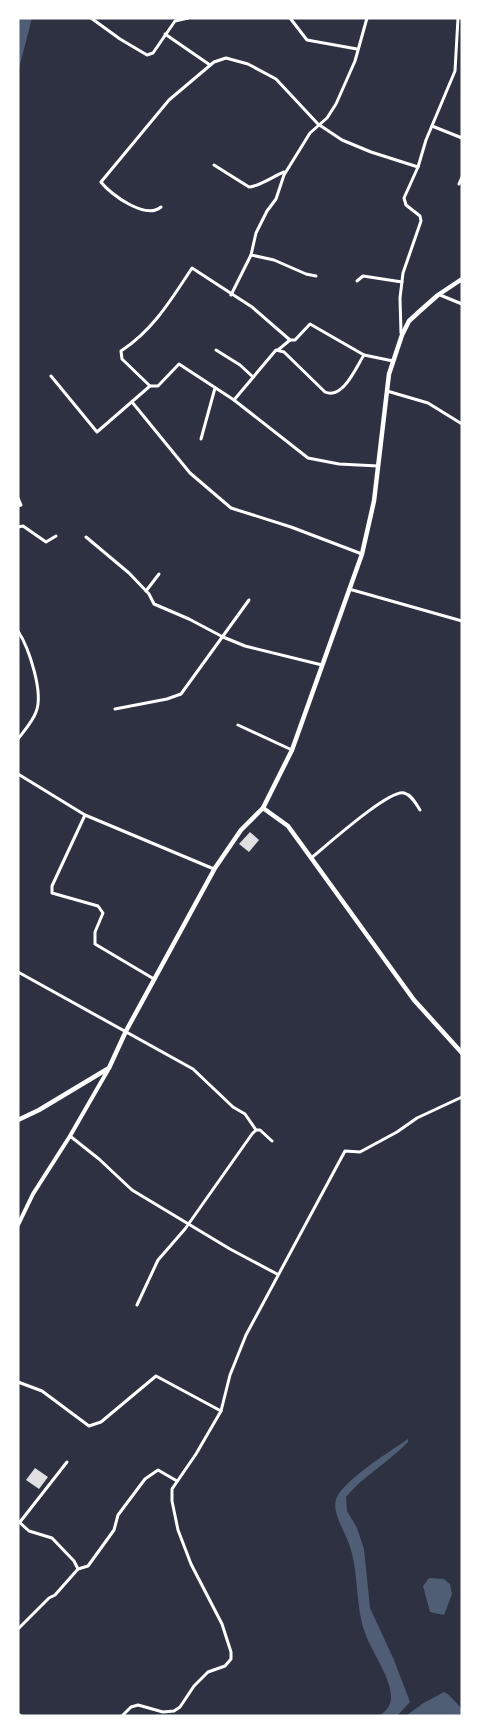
<svg xmlns="http://www.w3.org/2000/svg" width="480" height="1734" viewBox="0 0 480 1734" font-family="'Zilla Slab',serif">
	<style>
		.water { fill: #4f5d75 }
		.building { fill: #e0e0e3 }
		.lines { fill: none; stroke-linecap: round; stroke-linejoin: round }
		.minor { stroke: #fff; stroke-width: 3 }
		.tertiary { stroke: #fff; stroke-width: 4 }
		.secondary { stroke: #fff; stroke-width: 4.5 }
	</style>
	<rect width="100%" height="100%" fill="#2d3142"/>
	<g class="water">
		<polygon points="18,18 32,18 18,72"/>
		<path d="M408,1439V1442C389,1462 363,1476 346,1497L347,1511L357,1528L364,1549L370,1608L394,1660L410,1702L397,1716H379C385,1712 391,1706 391,1698C392,1678 370,1650 364,1630C355,1602 359,1571 349,1544C345,1531 330,1510 337,1497C347,1478 389,1452 408,1439Z"/>
		<polygon points="429,1578 444,1579 450,1584 452,1594 444,1615 430,1612 423,1586"/>
		<polygon points="444,1692 449,1695 462,1709 462,1716 406,1716 422,1704"/>
	</g>
	<g class="building">
		<polygon points="250,832 259,840 249,852 239,844"/>
		<polygon points="35,1468 48,1477 39,1489 26,1480"/>
	</g>
	<g class="lines">
		<g class="minor">
			<polyline points="91,18 120,39 147,55 153,53 175,21 188,18"/>
			<polyline points="290,18 307,40 357,49"/>
			<polyline points="165,34 210,65"/>
			<polyline points="432,126 462,138"/>
			<path d="M214,165L249,187C258,187 274,176 284,172"/>
			<polyline points="459,184 462,177"/>
			<path d="M161,207C146,220 111,195 101,182L169,100L214,62L226,58L248,64L276,79L318,124L342,140L371,152L418,167"/>
			<polyline points="316,276 306,274 274,260 251,255 256,233 267,211 276,199 284,175 310,133 327,118 336,104 355,61 367,18"/>
			<polyline points="357,281 363,276 402,282"/>
			<polyline points="231,295 251,255"/>
			<polyline points="440,295 462,304"/>
			<polyline points="401,333 400,298 403,273 421,221 420,216 406,205 404,198 418,167 426,140 455,71 458,18"/>
			<polyline points="216,350 240,365 253,377"/>
			<polyline points="278,350 290,340"/>
			<polyline points="51,376 97,432 150,386 158,386 179,364 234,400 308,458 339,464 378,466"/>
			<path d="M150,386L122,359L121,351C153,330 171,300 192,268L252,307L290,340H295L310,324L364,355L393,361"/>
			<polyline points="387,391 428,403 462,424"/>
			<path d="M234,400L276,350L284,352L325,392C343,400 356,367 364,355"/>
			<polyline points="132,402 190,473 231,508 291,527 362,554"/>
			<polyline points="201,439 215,388"/>
			<polyline points="18,498 21,505 18,506"/>
			<polyline points="18,527 23,526 46,542 56,536"/>
			<polyline points="86,537 129,573 149,594 154,604 189,619 223,637 245,646 322,665"/>
			<polyline points="349,589 462,621"/>
			<polyline points="146,591 159,574"/>
			<path d="M18,631C29,648 44,693 36,712C33,721 24,731 18,739"/>
			<polyline points="115,709 167,699 181,694 249,600"/>
			<polyline points="238,725 292,750"/>
			<polyline points="18,774 85,815 214,869"/>
			<polyline points="85,815 52,886 52,893 98,906 103,913 95,932 95,944 154,979"/>
			<path d="M311,858C325,847 389,789 404,793C412,795 416,804 420,810"/>
			<polyline points="18,972 193,1069 233,1107 245,1114 256,1130"/>
			<polyline points="70,1136 99,1159 132,1190 230,1249 277,1274"/>
			<polyline points="137,1305 158,1260 185,1229 252,1134 256,1130 260,1130 272,1141"/>
			<polyline points="18,1382 42,1391 89,1426 101,1422 156,1376 221,1411"/>
			<polyline points="18,1521 29,1531 52,1538 74,1561 78,1569 55,1595 49,1598 18,1629"/>
			<polyline points="20,1522 67,1462"/>
			<polyline points="78,1569 88,1566 114,1530 118,1515 145,1479 158,1470 177,1481"/>
			<polyline points="18,1714 21,1716"/>
			<polyline points="122,1716 131,1707 138,1705 163,1712 174,1711 180,1707 194,1686 208,1672 225,1666 231,1659 231,1652 222,1624 191,1564 178,1530 172,1501 172,1489 196,1454 221,1411 230,1375 246,1335 345,1151 360,1152 397,1132 417,1118 462,1097"/>
		</g>
		<polyline class="tertiary" points="18,1225 33,1194 70,1136 108,1070"/>
		<g class="secondary">
			<polyline points="263,808 288,826 414,1000 462,1053"/>
			<polyline points="18,1120 39,1110 109,1068 126,1031 215,868 241,830 263,808 292,750 362,554 374,501 389,374 402,335 409,321 421,310 438,295 462,279"/>
		</g>
	</g>
	<rect width="480" height="1734" fill="none" stroke="#ffffff" stroke-width="39"/>
</svg>
